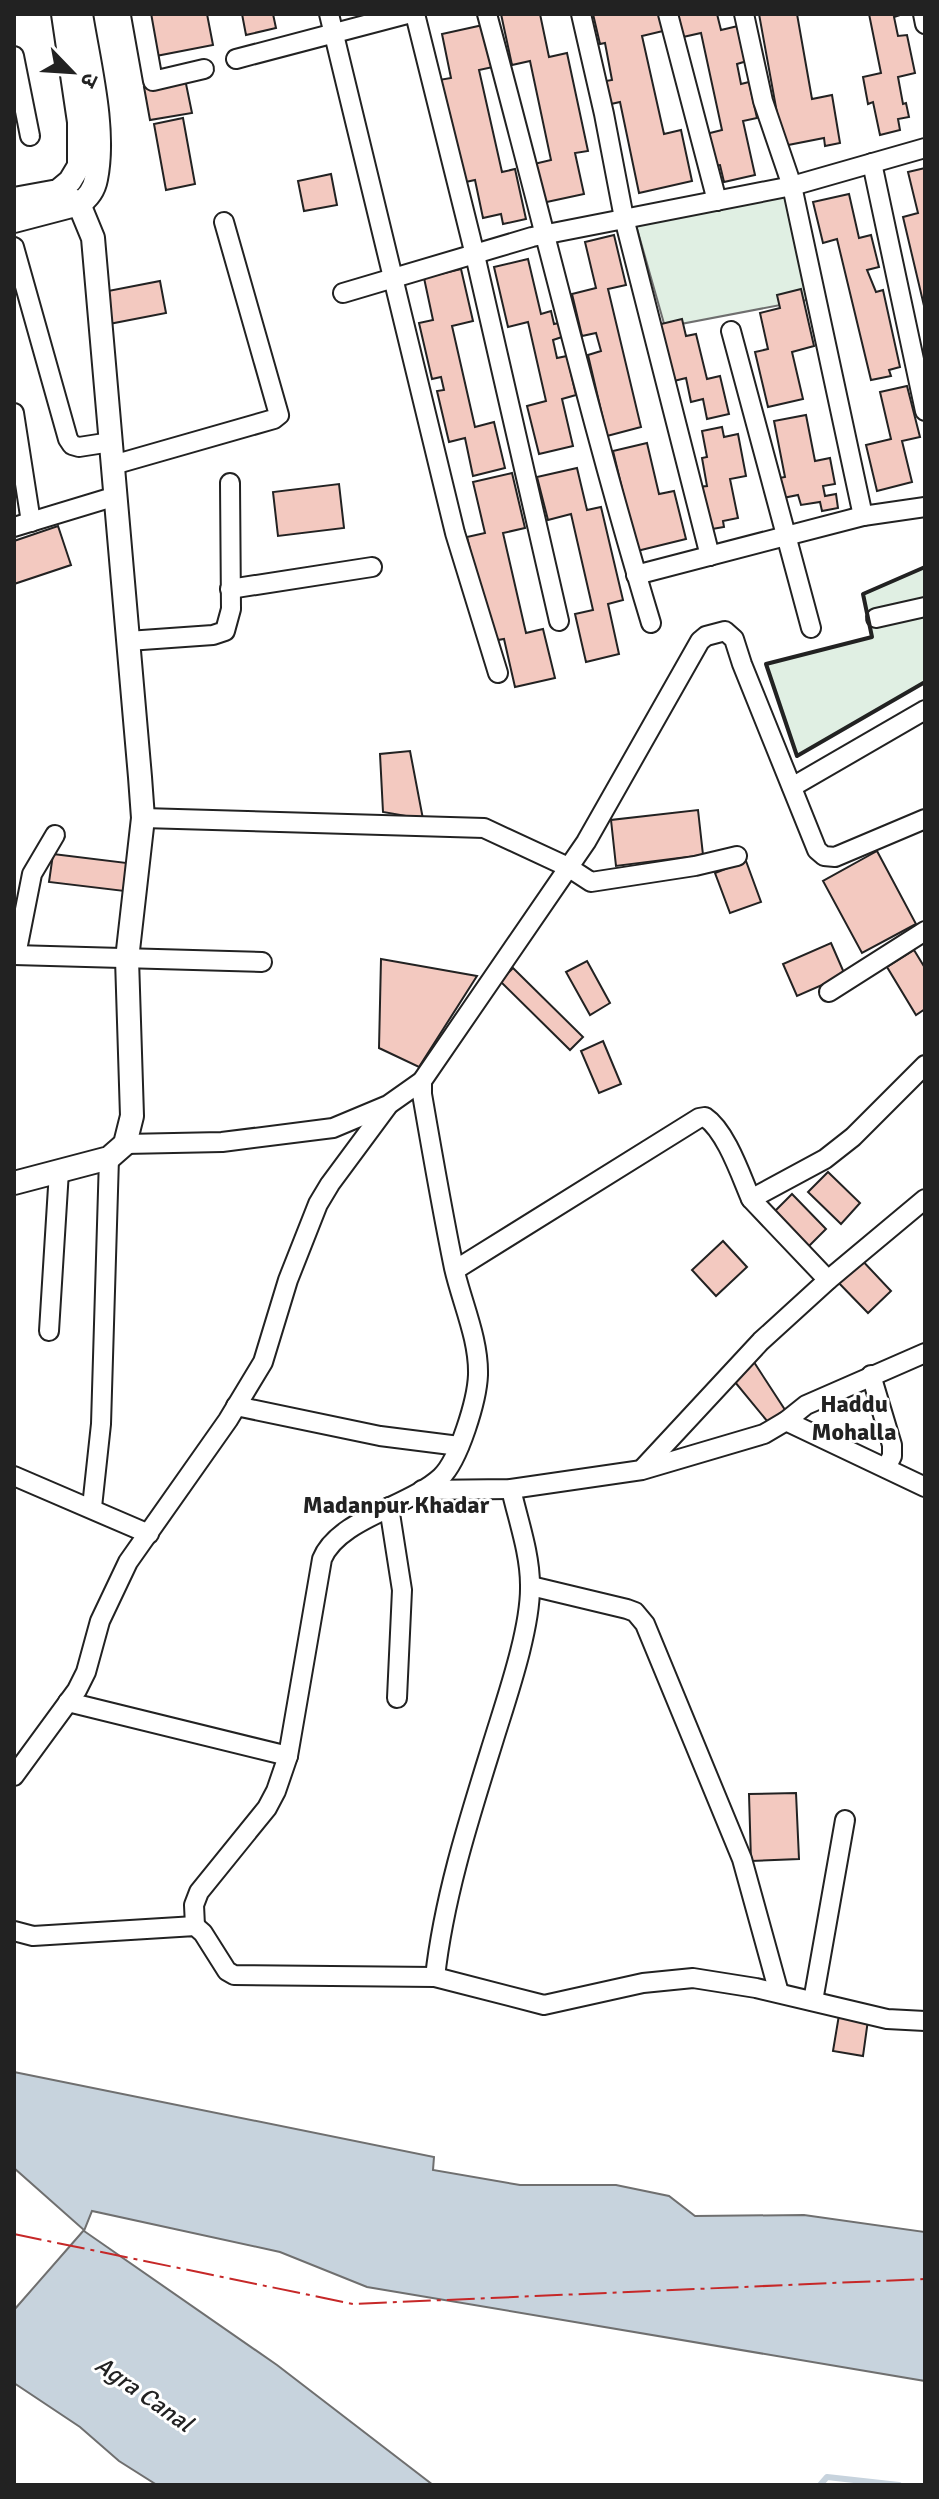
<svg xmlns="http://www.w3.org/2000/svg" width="939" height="2499" viewBox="0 0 939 2499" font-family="Signika,'Noto Sans Devanagari',sans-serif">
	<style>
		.green { fill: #e0efe3; stroke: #6f6f6f; stroke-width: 2 }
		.water { fill: #c7d3dd; stroke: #6f6f6f; stroke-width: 2 }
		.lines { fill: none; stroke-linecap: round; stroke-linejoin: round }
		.stream { stroke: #c7d3dd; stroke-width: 6 }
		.building { fill: #f3c9c0; stroke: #222; stroke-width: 2 }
		.minor-casing { stroke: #222; stroke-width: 22 }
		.tertiary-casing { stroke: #222; stroke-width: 26 }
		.minor { stroke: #fff; stroke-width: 18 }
		.tertiary { stroke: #fff; stroke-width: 22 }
		.wall { stroke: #222; stroke-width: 4 }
		.power { stroke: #c62828; stroke-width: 2; stroke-dasharray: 28 6 4 6; stroke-linecap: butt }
		.labels { text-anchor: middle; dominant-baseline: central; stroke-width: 6; stroke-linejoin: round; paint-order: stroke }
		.neighbourhood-label { font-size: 24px; font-weight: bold; fill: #222; stroke: #fff }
		.water-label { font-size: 24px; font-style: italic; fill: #222; stroke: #fff }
	</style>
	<rect width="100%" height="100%" fill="#fff"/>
	<g class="green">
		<polygon points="788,193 812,299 665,327 636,225"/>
		<polygon points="925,567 925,682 797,756 766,664 872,637 863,594"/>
	</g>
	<polygon class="water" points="14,2072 434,2157 433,2170 520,2185 616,2185 669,2196 695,2216 804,2215 925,2232 925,2381 367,2287 280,2252 92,2211 84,2231 277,2365 433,2485 157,2485 119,2461 80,2427 14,2383 14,2310 84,2230 14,2168"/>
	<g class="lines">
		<polyline class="stream" points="820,2485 827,2477 899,2485"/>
	</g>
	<g class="building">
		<polygon points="148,14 207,14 213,45 156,56"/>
		<polygon points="242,14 273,14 276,28 246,35"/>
		<polygon points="501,14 540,14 549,57 567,53 588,151 575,153 584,194 542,203 534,164 551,160 530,61 512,65"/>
		<polygon points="593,14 659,14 663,31 642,36 664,134 681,130 692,181 639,193 620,102 611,104 606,81 612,80 605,43 600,44"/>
		<polygon points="678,14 717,14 721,30 738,26 747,61 737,64 741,84 749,82 757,118 743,121 755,175 724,182 720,165 713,166 706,134 722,130 701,33 683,37"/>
		<polygon points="759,14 797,14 812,99 832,95 840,143 825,146 824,138 783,146"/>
		<polygon points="869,14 903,14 894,17 898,36 907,35 915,73 898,77 903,104 906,103 909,117 898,119 900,130 880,135 873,102 868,104 863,77 881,73"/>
		<polygon points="483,25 493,67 479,70 502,172 515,169 526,219 503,224 501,214 483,218 475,180 461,183 439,80 451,78 442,34"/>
		<polygon points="185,79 192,113 150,120 144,87"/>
		<polygon points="183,118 195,184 166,190 154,124"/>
		<polygon points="925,168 925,310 903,217 918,213 908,172"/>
		<polygon points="331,174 337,205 304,211 298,181"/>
		<polygon points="849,194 859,238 871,235 879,267 867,270 876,292 883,290 900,367 889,370 891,376 871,380 837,239 823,243 813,202"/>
		<polygon points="614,235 626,285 608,289 641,427 607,436 588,355 601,351 596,333 582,336 572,294 596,288 585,242"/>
		<polygon points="528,259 541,314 551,311 554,324 559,323 562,337 553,340 557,358 567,356 576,395 562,399 573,446 539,454 527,406 546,401 528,322 508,327 494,267"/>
		<polygon points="461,269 473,321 452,326 475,427 494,422 505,468 473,476 465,438 449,442 437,391 444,390 441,377 432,379 419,323 433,320 424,278"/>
		<polygon points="160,281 166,313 109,324 103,292"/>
		<polygon points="801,289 814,346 792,352 803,399 768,407 755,352 768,349 760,313 780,308 777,295"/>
		<polygon points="682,319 686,336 696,334 707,379 720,376 729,414 707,419 703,399 691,402 686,378 670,382 657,325"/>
		<polygon points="907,386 920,437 902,441 912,482 877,491 866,445 891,439 880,392"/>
		<polygon points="806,415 815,461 830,458 835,484 823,486 825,496 836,494 838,508 822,511 820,502 801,505 798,495 783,498 779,478 785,477 774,421"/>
		<polygon points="722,427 724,437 738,434 746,476 730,479 738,518 723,521 724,527 706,530 698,487 707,486 702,458 707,457 702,431"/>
		<polygon points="647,443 659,494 674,491 686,539 637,551 613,451"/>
		<polygon points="577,468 587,510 601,507 623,600 608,604 619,654 586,662 575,614 593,610 571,514 548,520 537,477"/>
		<polygon points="512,473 525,528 503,533 526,633 543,629 555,678 515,687 504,639 492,641 467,537 485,533 473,482"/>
		<polygon points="339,484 344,528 278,536 273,492"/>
		<polygon points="58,526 71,565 14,584 14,541"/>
		<polygon points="410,751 423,819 383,812 380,754"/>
		<polygon points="698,810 703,855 616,866 611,820"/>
		<polygon points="877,851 916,924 862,953 823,881"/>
		<polygon points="53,854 127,863 124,891 49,882"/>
		<polygon points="746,861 761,902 730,913 715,873"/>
		<polygon points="831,943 845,975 797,996 783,964"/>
		<polygon points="914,950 925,968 925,1009 916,1015 887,967"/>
		<polygon points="381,959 477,976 419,1067 379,1048"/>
		<polygon points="587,961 610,1003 590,1015 566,972"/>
		<polygon points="513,968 583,1037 570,1050 500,981"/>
		<polygon points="603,1041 621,1084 599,1093 581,1051"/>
		<polygon points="828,1172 860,1203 841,1224 808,1192"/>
		<polygon points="792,1194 826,1229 806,1249 772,1214"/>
		<polygon points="723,1241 747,1267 716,1296 692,1270"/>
		<polygon points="858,1256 891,1291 868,1313 834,1278"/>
		<polygon points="750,1356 789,1416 772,1427 730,1376"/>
		<polygon points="796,1793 799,1859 751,1861 749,1794"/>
		<polygon points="839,2015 868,2020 863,2056 833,2051"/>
	</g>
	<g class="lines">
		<defs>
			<g id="minor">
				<polyline points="141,14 153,81 204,69"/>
				<polyline points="329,14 455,533 498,673"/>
				<polyline points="415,14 475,255 559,621"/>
				<path d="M487,14C542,217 590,422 651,623"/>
				<polyline points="581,14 604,114 624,218 710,556"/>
				<polyline points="668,14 717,201"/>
				<polyline points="744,14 763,101 792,186 863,516"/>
				<polyline points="923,14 925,24"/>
				<polyline points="14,56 30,136"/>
				<polyline points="236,59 407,14"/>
				<polyline points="872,163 925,411"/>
				<polyline points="14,247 68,439 72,445 79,447 111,442"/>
				<polyline points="343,293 532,237 792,186 925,148"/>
				<polyline points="731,331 811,628"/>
				<polyline points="14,413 31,522"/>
				<polyline points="113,465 274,419 279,415 224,222"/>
				<polyline points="14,527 116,496"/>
				<polyline points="636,575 863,516 925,507"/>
				<polyline points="230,589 372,567"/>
				<polyline points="876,618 925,607"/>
				<polyline points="128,641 213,635 225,631 231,609 230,483"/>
				<polyline points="792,787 925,710"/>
				<polyline points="143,818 484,828 568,867 591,882 695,866 737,856"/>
				<polyline points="14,955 262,962"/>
				<polyline points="16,955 32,874 55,835"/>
				<polyline points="829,992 925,931"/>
				<polyline points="125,1144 222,1142 333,1128 388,1105 422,1081 586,842 700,641 706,636 725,631 734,639 742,664 817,850 824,856 835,857 925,819"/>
				<path d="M455,1270L699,1118L705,1117C726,1131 741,1176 751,1199"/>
				<polyline points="828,1280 751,1199 825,1159 853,1137 925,1065"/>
				<polyline points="49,1331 59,1171"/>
				<polyline points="871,1375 892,1445 892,1456 886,1468"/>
				<polyline points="236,1406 380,1436 459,1446"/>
				<polyline points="786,1421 925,1487"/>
				<polyline points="644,1467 761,1341 828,1280 925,1199"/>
				<polyline points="14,1476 149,1534"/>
				<polyline points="422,1490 511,1489 642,1470 764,1434 786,1421 806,1405 925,1353"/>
				<polyline points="92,1507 101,1424 109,1158"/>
				<polyline points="389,1507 402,1590 397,1698"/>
				<polyline points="531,1586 627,1609 635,1612 645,1624 742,1859 779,1993"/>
				<polyline points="68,1702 288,1756"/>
				<polyline points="14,1776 77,1690 86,1672 100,1621 128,1562 228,1420 263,1362 288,1280 318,1204 330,1184 387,1107"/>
				<path d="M195,1926L194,1905L199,1892L267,1808L276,1791L288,1756L322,1559C338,1519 410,1506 441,1477C459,1460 477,1400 478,1375C479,1339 462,1303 454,1268C442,1210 432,1152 422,1094V1081"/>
				<polyline points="14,1931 33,1936 195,1926 203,1933 227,1971 234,1975 435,1977 544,2005 643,1983 693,1978 756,1988 887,2019 925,2021"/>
				<path d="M435,1977C444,1896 470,1816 494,1739C507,1697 531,1628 530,1585C530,1553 518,1520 511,1489"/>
				<polyline points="813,2001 845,1820"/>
			</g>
			<g id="tertiary">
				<polyline points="14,199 58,191 70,181 79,166 79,122 63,14"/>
				<path d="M14,221L79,204C88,198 94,190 96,179C106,129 89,64 81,14"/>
				<polyline points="14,1183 109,1158 125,1144 132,1116 127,959 143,818 140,777 93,238 79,204 58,191"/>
			</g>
		</defs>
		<use href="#minor" class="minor-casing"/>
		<use href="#tertiary" class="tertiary-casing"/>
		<use href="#minor" class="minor"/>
		<use href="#tertiary" class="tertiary"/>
		<polyline class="wall" points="925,567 863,594 872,637 766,664 797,756 925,682"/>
		<polyline class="power" points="14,2234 353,2304 925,2279"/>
	</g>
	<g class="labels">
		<g class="neighbourhood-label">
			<text x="854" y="1404">Haddu<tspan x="854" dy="28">Mohalla</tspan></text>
			<text x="396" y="1505">Madanpur Khadar</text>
		</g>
		<g class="water-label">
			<text transform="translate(144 2394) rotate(35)">Agra Canal</text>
		</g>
	</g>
	<rect width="939" height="2499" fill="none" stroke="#222222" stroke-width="32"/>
	<g transform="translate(72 72) rotate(115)" stroke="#ffffff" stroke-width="6" paint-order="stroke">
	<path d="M0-6L14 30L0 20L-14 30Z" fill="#222222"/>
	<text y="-12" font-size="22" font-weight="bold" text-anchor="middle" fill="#222222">उ</text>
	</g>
</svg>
